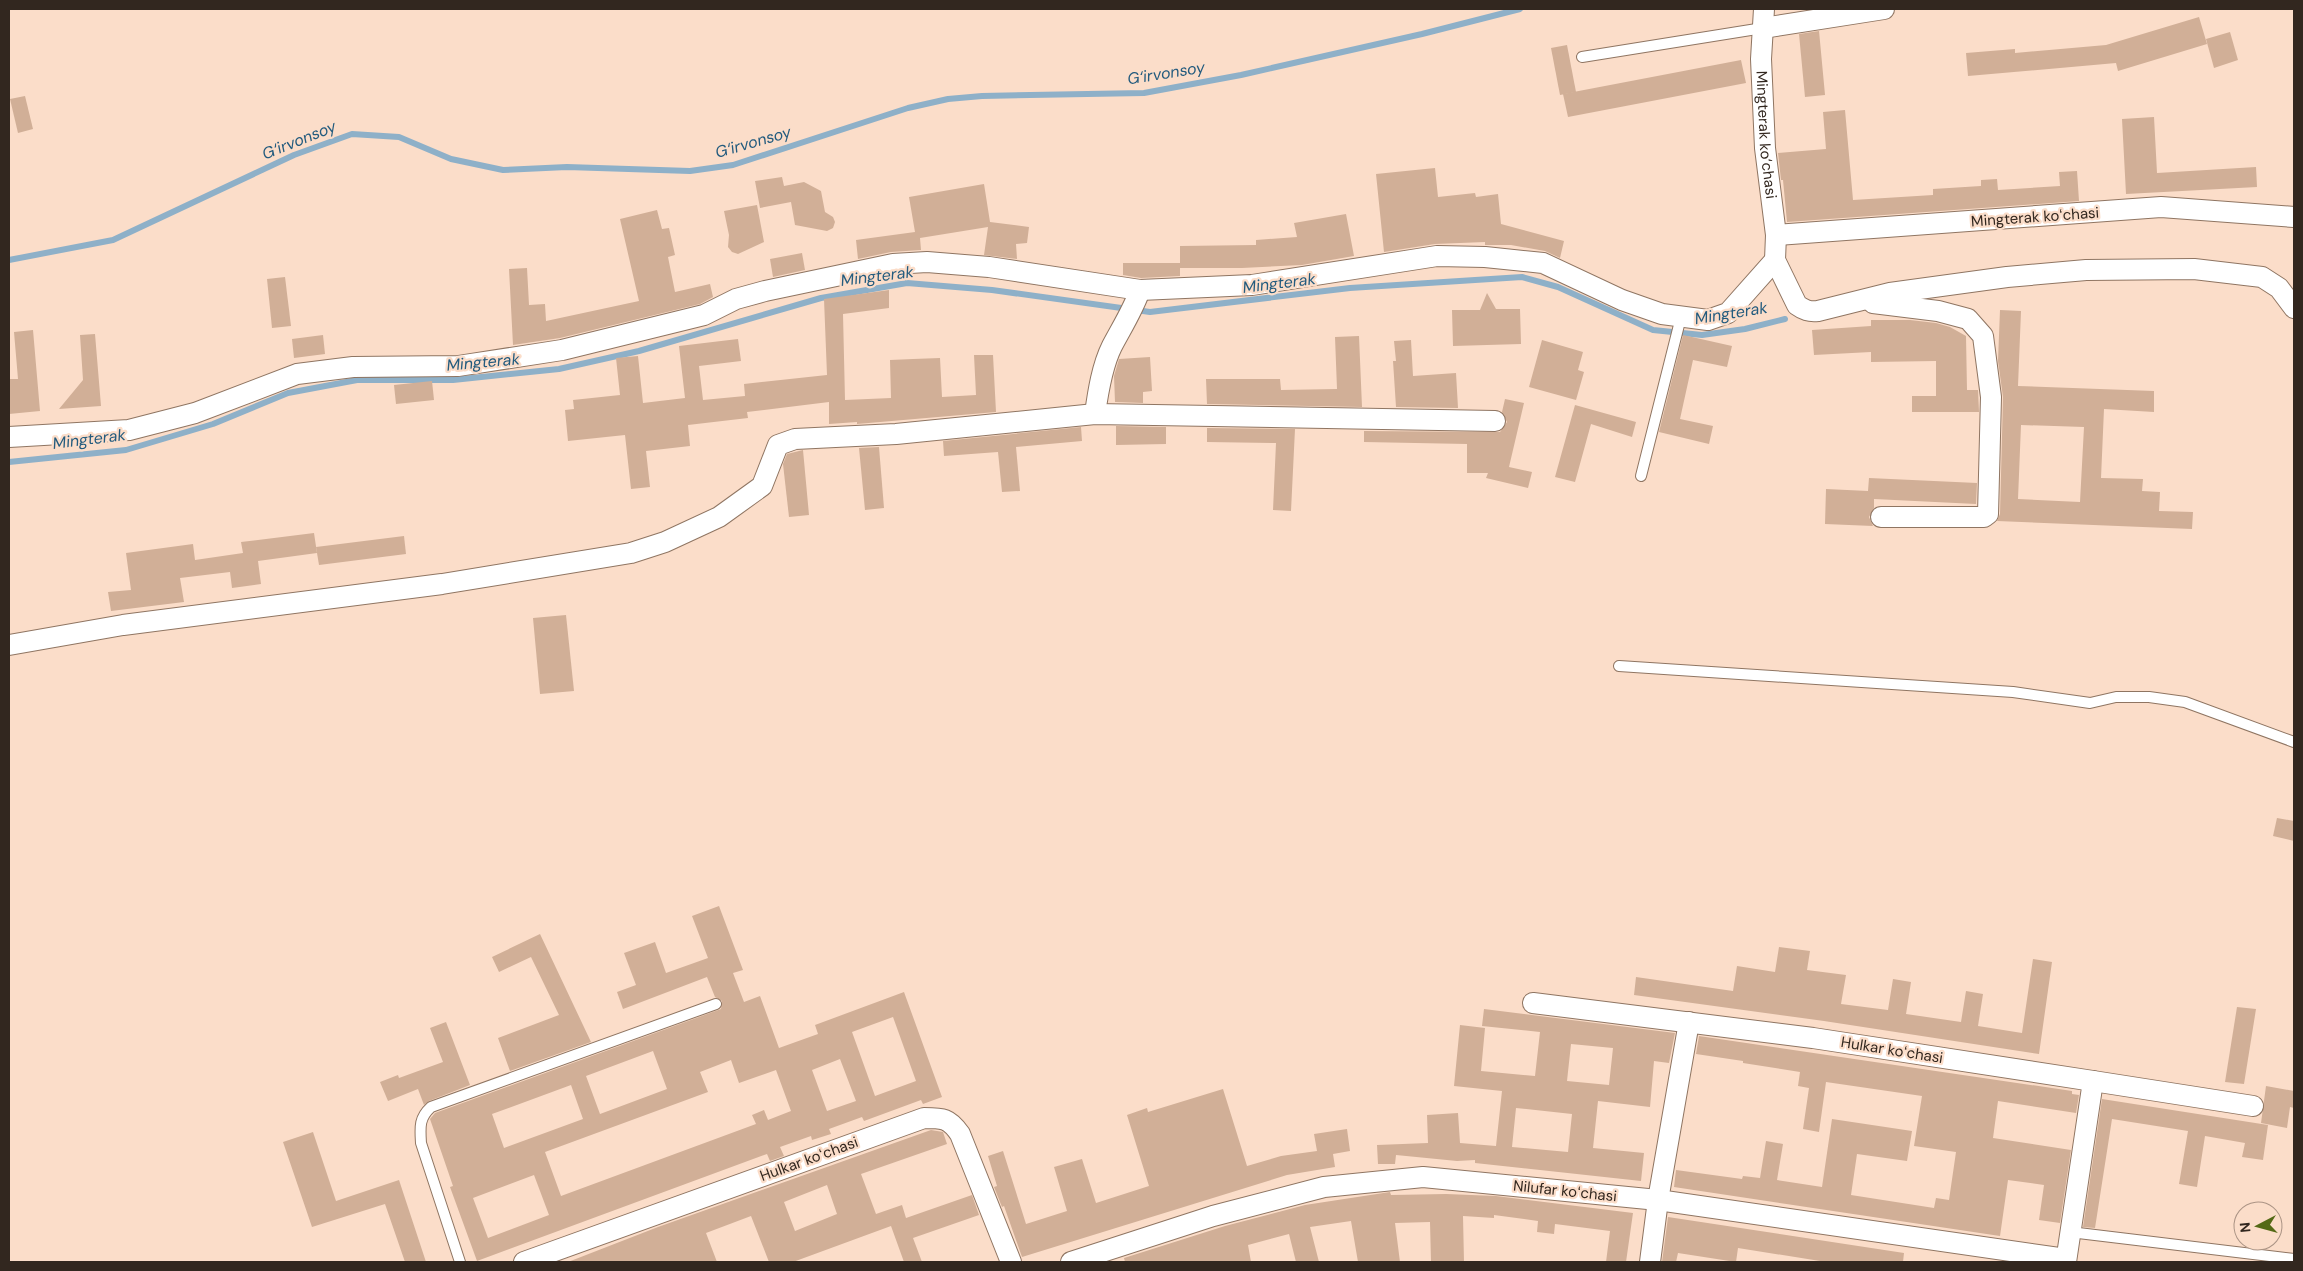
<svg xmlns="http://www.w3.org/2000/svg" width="2303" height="1271" viewBox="0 0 2303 1271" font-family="'DM Sans',sans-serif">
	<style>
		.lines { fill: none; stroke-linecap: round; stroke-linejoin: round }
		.stream { stroke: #8eb0c8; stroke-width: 6 }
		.building { fill: #d1af97; fill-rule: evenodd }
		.lane-casing { stroke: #8f7562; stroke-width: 12 }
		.street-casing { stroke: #8f7562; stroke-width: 22 }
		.lane { stroke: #fff; stroke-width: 10 }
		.street { stroke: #fff; stroke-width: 20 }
		.labels { text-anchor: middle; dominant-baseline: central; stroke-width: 4.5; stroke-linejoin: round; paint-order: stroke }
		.street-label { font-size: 15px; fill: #32271f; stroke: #fbddc9 }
		.water-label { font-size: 16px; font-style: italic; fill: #235b7e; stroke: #fbddc9 }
	</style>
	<rect width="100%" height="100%" fill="#fbddc9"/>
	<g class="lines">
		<g class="stream">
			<polyline points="9,260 113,240 294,155 352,134 399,137 451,159 503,170 567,167 690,171 733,165 908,108 948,99 982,96 1144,93 1241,75 1422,34 1520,9"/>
			<polyline points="9,462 126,450 213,424 288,393 357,380 453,380 559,369 639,351 821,298 907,283 992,290 1150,312 1350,288 1522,277 1558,287 1653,330 1702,335 1745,329 1785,319"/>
		</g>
	</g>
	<g class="building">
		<polygon points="2199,17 2207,44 2118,71 2116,63 1968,76 1966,53 2015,49 2015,53 2106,45"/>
		<polygon points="1819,31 1825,95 1805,97 1799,34"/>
		<polygon points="2230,32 2238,60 2214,68 2206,39"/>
		<polygon points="1567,45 1576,92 1560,95 1551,48"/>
		<polygon points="1741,60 1746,83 1568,117 1563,94"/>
		<polygon points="25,96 33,129 18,133 10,99"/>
		<polygon points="1845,110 1853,200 1933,195 1933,189 1981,186 1981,180 1997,179 1998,190 2060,186 2059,172 2077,171 2079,201 1787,222 1783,180 1781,180 1778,153 1826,149 1823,112"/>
		<polygon points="2154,117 2157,173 2256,167 2257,187 2126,194 2122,119"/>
		<polygon points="1435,168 1438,197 1475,193 1476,197 1498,194 1501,224 1564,241 1560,258 1545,251 1511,245 1485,245 1485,242 1435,244 1384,252 1376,174"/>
		<polygon points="782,177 784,186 804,182 821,191 825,212 833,217 835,222 833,228 827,231 795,225 791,202 760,208 755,181"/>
		<polygon points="984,184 990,222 1029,227 1027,243 1016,244 1017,259 984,255 988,227 920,238 921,250 891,252 858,259 856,240 915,232 909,197"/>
		<polygon points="757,205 764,242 738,254 732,252 728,247 729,235 724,211"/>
		<polygon points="657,210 662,229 669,228 675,255 668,257 675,292 710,284 713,297 700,304 560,338 513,345 509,269 527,268 529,305 545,304 546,321 639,301 620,219"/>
		<polygon points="1346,214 1354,256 1302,265 1242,268 1180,268 1180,276 1141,278 1123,275 1123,263 1180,263 1180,246 1256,245 1256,240 1297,237 1294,223"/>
		<polygon points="802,253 805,270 773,277 770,259"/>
		<polygon points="285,277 291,326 272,328 267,279"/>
		<polygon points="889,290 889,308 843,314 845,400 891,398 890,360 913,359 940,358 942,397 976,395 974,355 993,355 996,412 857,424 857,422 829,424 829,402 747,412 748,418 688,425 690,446 646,451 650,487 631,489 625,435 568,441 565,410 574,409 573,400 620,395 616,358 638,356 643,403 685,398 679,346 738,339 741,361 699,366 703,400 745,396 744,384 827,375 824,299"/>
		<polygon points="1487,293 1496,309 1520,309 1521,344 1453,346 1452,310 1480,310"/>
		<path d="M2000,310L2021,311L2018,386L2154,391V412L2104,409L2101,478L2143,479L2142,491L2160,492L2159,511L2193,512L2192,529L1997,521L2000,514L2003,397L1998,361ZM2021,425L2084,427L2080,502L2018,499Z"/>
		<polygon points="1871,320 1910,320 1936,323 1950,327 1966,336 1967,390 1978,390 1979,412 1912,412 1912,396 1936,396 1936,361 1871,362 1871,352 1814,355 1812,330 1871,326"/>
		<polygon points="33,330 40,411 9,414 9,379 18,379 14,332"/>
		<polygon points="95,334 101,406 59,409 83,380 80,335"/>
		<polygon points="323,335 325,354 294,358 292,339"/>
		<polygon points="1683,335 1732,346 1727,367 1693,360 1680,419 1713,426 1709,444 1659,432"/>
		<polygon points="1359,336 1362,407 1207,404 1206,379 1280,379 1281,390 1337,389 1335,337"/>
		<polygon points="1411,340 1413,376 1456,373 1458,408 1396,407 1393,361 1396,361 1394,341"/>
		<polygon points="1542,340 1583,352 1578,370 1584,372 1576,400 1529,387"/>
		<polygon points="1150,357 1152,391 1143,392 1143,403 1115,402 1114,376 1119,359"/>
		<polygon points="432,381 434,400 396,404 394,385"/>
		<polygon points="1505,399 1524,403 1509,467 1532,472 1528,488 1486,478 1488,473 1467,473 1467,444 1364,442 1364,431 1500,432 1507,422 1502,412"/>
		<polygon points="1575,405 1636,422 1632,437 1591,424 1575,482 1555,477"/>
		<polygon points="1116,426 1166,427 1166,444 1116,445"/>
		<polygon points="1081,427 1082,441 1016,447 1020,491 1002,492 998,452 944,456 943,441"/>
		<polygon points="1207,428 1295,429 1291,511 1273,510 1276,443 1207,442"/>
		<polygon points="879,447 884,508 865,510 859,448"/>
		<polygon points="803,450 809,515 789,517 783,464 787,454"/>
		<polygon points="1869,478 1977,483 1976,504 1874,499 1874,508 1869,517 1873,526 1825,524 1826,489 1868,491"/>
		<polygon points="314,533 317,553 258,561 261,584 232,588 230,572 180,578 184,602 111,611 108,592 131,590 126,553 193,544 195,560 243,553 241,542"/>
		<polygon points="404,536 406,554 319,565 316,547"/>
		<polygon points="566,615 574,691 540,694 533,618"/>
		<polygon points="2277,818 2294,821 2294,841 2273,836"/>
		<path d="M719,906L743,970L733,973L744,1002L760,996L779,1048L818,1034L815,1025L904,992L942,1097L923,1104L921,1100L864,1121L862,1117L829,1129L831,1134L812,1140L811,1136L780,1147L784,1156L770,1161L767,1154L477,1261L450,1187L453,1186L430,1119L435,1113L721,1009L722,1001L715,997L707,977L623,1009L617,992L636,985L624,953L655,942L666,973L708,958L692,916ZM893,1017L916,1081L875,1096L852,1032ZM653,1051L667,1089L600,1114L586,1076ZM840,1059L856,1101L827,1111L812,1070ZM731,1060L739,1083L776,1070L791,1111L768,1120L764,1110L752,1115L756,1124L561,1196L545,1152L708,1092L700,1072ZM571,1085L583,1119L504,1148L492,1114ZM534,1175L549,1215L488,1238L473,1198Z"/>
		<polygon points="540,934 591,1042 510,1071 498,1038 559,1015 531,957 499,972 492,957"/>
		<polygon points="1779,947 1810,951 1807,970 1846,975 1841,1004 1888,1010 1893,979 1911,982 1906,1014 1961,1022 1966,991 1983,994 1978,1026 2022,1033 2033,959 2052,962 2039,1054 1824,1021 1634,995 1636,977 1733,991 1737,966 1775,972"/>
		<polygon points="2237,1007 2256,1009 2244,1084 2225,1082"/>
		<path d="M1484,1009L1675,1033L1669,1063L1654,1061L1650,1107L1598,1101L1593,1148L1644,1153L1641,1181L1475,1163V1160L1457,1161L1396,1155L1395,1164H1378L1377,1145L1428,1143L1427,1115L1458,1113L1460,1143L1496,1146L1502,1091L1454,1086L1460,1025L1485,1028L1481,1071L1535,1076L1540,1032L1482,1026ZM1571,1044L1613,1048L1609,1085L1567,1081ZM1516,1108L1572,1114L1568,1152L1512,1147Z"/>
		<polygon points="446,1022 470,1085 429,1101 424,1105 418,1089 388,1101 380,1082 398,1075 399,1078 443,1062 430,1028"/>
		<polygon points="1699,1036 2072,1091 2072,1094 2079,1095 2076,1113 1998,1101 1993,1138 2071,1150 2060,1223 2039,1220 2044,1185 2008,1180 2000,1236 1674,1187 1676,1170 1742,1179 1743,1176 1760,1178 1766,1141 1783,1144 1777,1180 1822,1187 1832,1119 1912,1131 1907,1161 1857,1154 1851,1195 1934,1208 1936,1198 1949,1200 1956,1152 1914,1146 1922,1096 1826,1082 1819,1132 1803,1129 1809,1088 1798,1086 1800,1072 1743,1063 1743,1061 1696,1054"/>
		<polygon points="2266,1086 2294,1091 2294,1108 2290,1107 2287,1128 2261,1123"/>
		<polygon points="1223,1089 1247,1166 1281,1156 1317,1151 1314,1134 1347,1129 1350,1151 1333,1154 1335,1167 1287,1175 1022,1257 1004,1206 1002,1207 994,1187 997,1186 988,1156 1003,1151 1026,1224 1067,1211 1054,1167 1082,1159 1096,1203 1149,1186 1127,1115 1147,1108 1148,1112"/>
		<polygon points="2102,1099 2268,1125 2263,1160 2242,1157 2245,1143 2205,1136 2197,1187 2179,1184 2188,1131 2112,1119 2095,1228 2083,1227"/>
		<path d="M931,1130L943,1132L947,1144L861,1174L876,1214L902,1205L906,1218L972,1195L979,1215L913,1238L922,1262H904L891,1226L793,1262H769L751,1216L706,1233L717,1262H568L658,1227ZM827,1185L837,1214L795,1231L784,1202Z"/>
		<polygon points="313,1132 336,1201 399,1180 426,1262 405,1262 385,1204 312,1227 283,1142"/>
		<polygon points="1390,1192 1391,1195 1446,1194 1496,1196 1633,1213 1626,1262 1606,1262 1610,1231 1555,1224 1554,1234 1537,1232 1538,1221 1494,1215 1494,1218 1463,1216 1464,1262 1431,1262 1430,1222 1395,1223 1400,1262 1358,1262 1351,1221 1310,1227 1319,1262 1296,1262 1289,1234 1248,1245 1251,1262 1125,1262 1124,1258 1225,1226 1305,1205"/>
		<polygon points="1668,1217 1904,1253 1903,1262 1819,1262 1820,1261 1738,1248 1736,1262 1678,1253 1676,1262 1662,1262"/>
	</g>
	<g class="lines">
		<defs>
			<g id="lane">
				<polyline points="1582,57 1763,28"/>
				<polyline points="1641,476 1681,317"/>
				<polyline points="1619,666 2013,692 2090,703 2116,697 2149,697 2185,702 2294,742"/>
				<polyline points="2070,1232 2294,1259"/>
				<path d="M460,1262L421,1143C420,1127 419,1118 431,1107L716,1004"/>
			</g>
			<g id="street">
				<path id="s1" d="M1764,9L1761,59L1765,148L1776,235L1775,260L1797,305C1804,310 1809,312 1818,311L1890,293L2007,277L2086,270L2194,269L2262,277L2279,288L2294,308"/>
				<polyline points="1763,28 1884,9"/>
				<polyline points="1776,235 2161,207 2294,217"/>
				<polyline points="1873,303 1938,311 1968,319 1983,336 1991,397 1988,514 1984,517 1881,517"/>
				<path d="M1095,414C1098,392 1102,366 1112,346C1122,327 1133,310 1140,290"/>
				<polyline points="9,437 129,430 195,413 297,374 353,367 458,366 562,350 704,315 736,299 765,291 893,264 927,262 989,267 1140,290 1252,285 1437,256 1485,257 1543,263 1622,300 1662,314 1708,320 1728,313 1775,260"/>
				<polyline points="9,645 123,625 442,584 631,553 665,542 719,517 762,486 778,445 795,439 896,434 1095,414 1495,421"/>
				<polyline points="1533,1003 1813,1038 2093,1081 2066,1262"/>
				<polyline points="2093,1081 2253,1106"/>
				<path d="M524,1262L924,1118C943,1118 949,1118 960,1134L1011,1262"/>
				<polyline points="1071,1262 1213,1216 1324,1187 1423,1177 1658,1200 2066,1259"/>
				<polyline points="1650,1262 1658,1200 1689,1022"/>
			</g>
		</defs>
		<use href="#lane" class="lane-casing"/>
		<use href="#street" class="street-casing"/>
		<use href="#lane" class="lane"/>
		<use href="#street" class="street"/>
	</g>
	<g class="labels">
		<g class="street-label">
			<text stroke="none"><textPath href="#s1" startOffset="126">Mingterak ko‘chasi</textPath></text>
			<text transform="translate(2035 217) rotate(-4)">Mingterak koʻchasi</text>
			<text transform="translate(1892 1050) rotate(9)">Hulkar koʻchasi</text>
			<text transform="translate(809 1159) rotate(-20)">Hulkar koʻchasi</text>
			<text transform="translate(1565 1191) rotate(6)">Nilufar koʻchasi</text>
		</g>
		<g class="water-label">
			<text transform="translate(1166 73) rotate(-9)">G‘irvonsoy</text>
			<text transform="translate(299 140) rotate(-22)">G‘irvonsoy</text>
			<text transform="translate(753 142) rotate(-16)">G‘irvonsoy</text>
			<text transform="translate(877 276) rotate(-7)">Mingterak</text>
			<text transform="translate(1279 283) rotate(-7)">Mingterak</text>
			<text transform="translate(1731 313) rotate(-9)">Mingterak</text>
			<text transform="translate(483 362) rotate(-5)">Mingterak</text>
			<text transform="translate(89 439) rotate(-7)">Mingterak</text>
		</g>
	</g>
	<rect width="2303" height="1271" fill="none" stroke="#32271f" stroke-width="20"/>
	<g transform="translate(2258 1226) rotate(264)"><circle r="24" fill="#fbddc9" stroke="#ab9485"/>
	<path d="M0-4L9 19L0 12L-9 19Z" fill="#546916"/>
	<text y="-8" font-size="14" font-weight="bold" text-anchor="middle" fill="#32271f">N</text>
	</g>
</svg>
